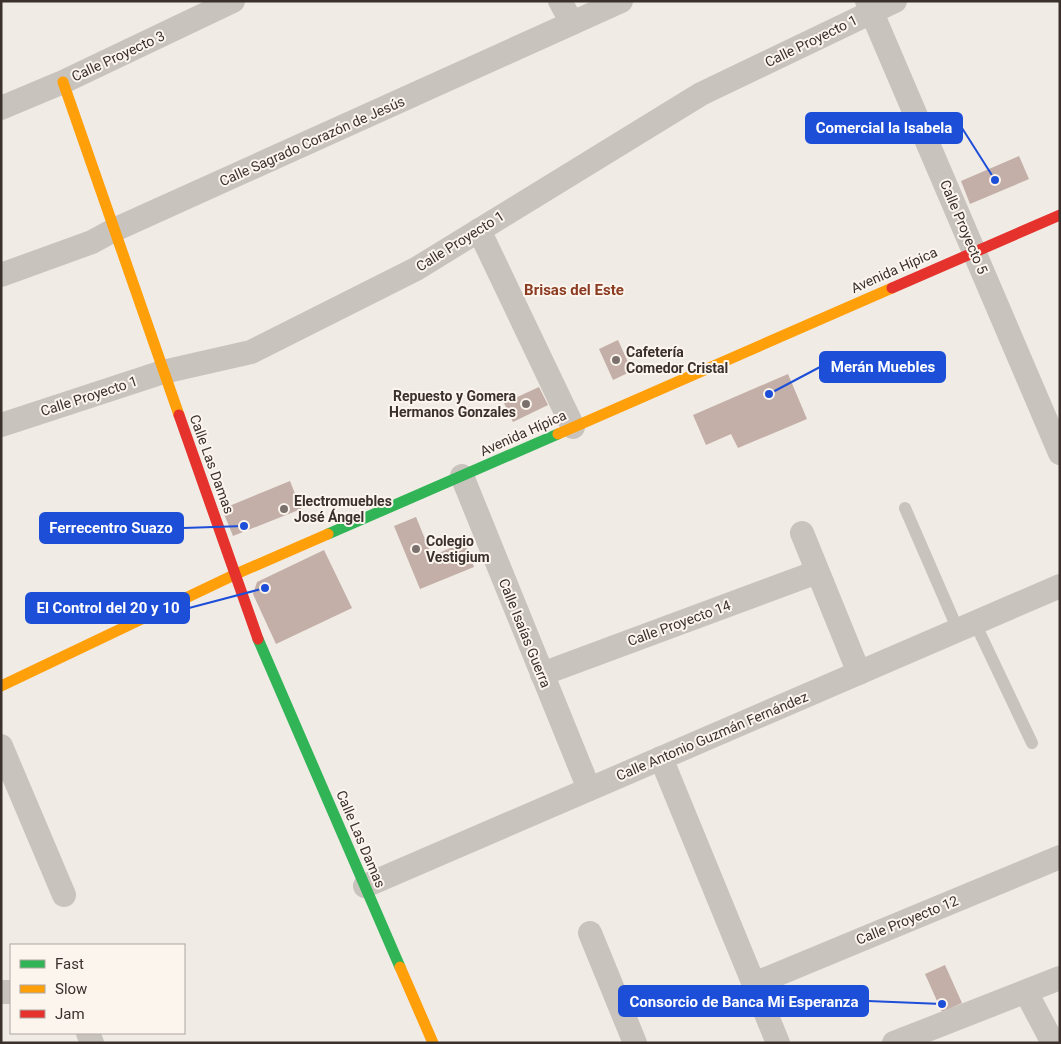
<svg xmlns="http://www.w3.org/2000/svg" width="1061" height="1044" viewBox="0 0 1061 1044" font-family="Roboto,sans-serif">
	<style>
		.building { fill: #c3afa7 }
		.lines { fill: none; stroke-linecap: round; stroke-linejoin: round }
		.lane { stroke: #c9c3be; stroke-width: 12 }
		.street { stroke: #c9c3be; stroke-width: 24 }
		.fast { stroke: #30b455; stroke-width: 11 }
		.slow { stroke: #ff9f0a; stroke-width: 11 }
		.jam { stroke: #e5322d; stroke-width: 11 }
		.poi-dot { fill: #7a716c; stroke: #fbf5ee; stroke-width: 2 }
		.labels { text-anchor: middle; dominant-baseline: central; stroke-width: 4; stroke-linejoin: round; paint-order: stroke }
		.street-label { font-size: 14px; fill: #3b302b; stroke: #fbf5ee }
		.poi-label { font-size: 14px; font-weight: bold; fill: #3b302b; stroke: #fbf5ee; text-anchor: start }
		.neighbourhood-label { font-size: 15px; font-weight: bold; fill: #8c3b22; stroke: #fbf5ee }
		.leader { fill: none; stroke: #1d4ed8; stroke-width: 2 }
		.callout-dot { fill: #1d4ed8; stroke: #fbf5ee; stroke-width: 2 }
		.callout { fill: #1d4ed8; stroke: #1d4ed8; stroke-width: 2 }
		.callout-label { font-size: 15px; text-anchor: middle; font-weight: bold; fill: #fff }
	</style>
	<rect width="100%" height="100%" fill="#f0ebe5"/>
	<g class="building">
		<polygon points="1019,156 1029,179 970,204 961,181"/>
		<polygon points="618,340 632,371 613,380 599,349"/>
		<polygon points="788,374 807,419 738,448 731,434 706,445 693,415"/>
		<polygon points="539,387 548,405 513,422 504,403"/>
		<polygon points="290,481 301,509 233,536 222,509"/>
		<polygon points="416,517 432,556 464,542 474,567 420,589 394,526"/>
		<polygon points="324,550 352,608 276,644 253,594 257,582"/>
		<polygon points="945,965 962,1003 942,1012 925,974"/>
	</g>
	<g class="lines">
		<g class="lane">
			<polyline points="905,508 958,630"/>
			<polyline points="975,623 1032,743"/>
		</g>
		<g class="street">
			<polyline points="560,1 572,23"/>
			<polyline points="867,1 1060,453"/>
			<polyline points="1,108 63,82 233,1"/>
			<polyline points="479,230 573,427"/>
			<polyline points="1,275 92,242 114,230 621,1"/>
			<polyline points="1,425 163,372 251,352 416,269 701,94 895,1"/>
			<polyline points="462,476 589,789"/>
			<polyline points="802,533 859,673"/>
			<polyline points="542,674 817,572"/>
			<polyline points="1,746 64,895"/>
			<polyline points="661,758 778,1043"/>
			<polyline points="365,886 1060,586"/>
			<polyline points="590,933 635,1043"/>
			<polyline points="754,984 1060,857"/>
			<polyline points="1,992 11,992"/>
			<polyline points="1026,992 1053,1043"/>
			<polyline points="88,1033 92,1043"/>
			<polyline points="894,1043 1060,978"/>
		</g>
		<g class="fast">
			<polyline points="328,534 558,434"/>
			<polyline points="258,639 400,967"/>
		</g>
		<g class="slow">
			<polyline points="63,82 179,415"/>
			<polyline points="558,434 892,288"/>
			<polyline points="1,686 236,574 328,534"/>
			<polyline points="400,967 433,1043"/>
		</g>
		<g class="jam">
			<polyline points="892,288 1060,215"/>
			<polyline points="179,415 258,639"/>
		</g>
	</g>
	<g class="poi-dot">
		<circle cx="616" cy="360" r="5"/>
		<circle cx="526" cy="404" r="5"/>
		<circle cx="284" cy="509" r="5"/>
		<circle cx="416" cy="549" r="5"/>
	</g>
	<g class="labels">
		<g class="street-label">
			<text transform="translate(811 41) rotate(-26)">Calle Proyecto 1</text>
			<text transform="translate(118 56) rotate(-25)">Calle Proyecto 3</text>
			<text transform="translate(312 141) rotate(-24)">Calle Sagrado Corazón de Jesús</text>
			<text transform="translate(964 227) rotate(67)">Calle Proyecto 5</text>
			<text transform="translate(460 241) rotate(-32)">Calle Proyecto 1</text>
			<text transform="translate(894 270) rotate(-24)">Avenida Hípica</text>
			<text transform="translate(89 396) rotate(-18)">Calle Proyecto 1</text>
			<text transform="translate(523 433) rotate(-24)">Avenida Hípica</text>
			<text transform="translate(212 464) rotate(70)">Calle Las Damas</text>
			<text transform="translate(679 623) rotate(-20)">Calle Proyecto 14</text>
			<text transform="translate(525 633) rotate(68)">Calle Isaías Guerra</text>
			<text transform="translate(712 736) rotate(-23)">Calle Antonio Guzmán Fernández</text>
			<text transform="translate(361 839) rotate(67)">Calle Las Damas</text>
			<text transform="translate(907 920) rotate(-22)">Calle Proyecto 12</text>
		</g>
		<g class="poi-label">
			<text x="626" y="352">Cafetería<tspan x="626" dy="16">Comedor Cristal</tspan></text>
			<text x="516" y="396" text-anchor="end">Repuesto y Gomera<tspan x="516" dy="16">Hermanos Gonzales</tspan></text>
			<text x="294" y="501">Electromuebles<tspan x="294" dy="16">José Ángel</tspan></text>
			<text x="426" y="541">Colegio<tspan x="426" dy="16">Vestigium</tspan></text>
		</g>
		<g class="neighbourhood-label">
			<text x="574" y="290">Brisas del Este</text>
		</g>
	</g>
	<path class="leader" d="M995 180L962 128M769 394L820 367M244 526L183 528M265 588L189 608M942 1004L868 1001"/>
	<g class="callout-dot">
		<circle cx="995" cy="180" r="5"/>
		<circle cx="769" cy="394" r="5"/>
		<circle cx="244" cy="526" r="5"/>
		<circle cx="265" cy="588" r="5"/>
		<circle cx="942" cy="1004" r="5"/>
	</g>
	<g class="callout">
		<rect x="806" y="113" width="156" height="30" rx="5"/>
		<rect x="820" y="352" width="125" height="30" rx="5"/>
		<rect x="40" y="513" width="143" height="30" rx="5"/>
		<rect x="26" y="593" width="163" height="30" rx="5"/>
		<rect x="619" y="986" width="249" height="30" rx="5"/>
	</g>
	<g class="callout-label">
		<text x="884" y="133">Comercial la Isabela</text>
		<text x="883" y="372">Merán Muebles</text>
		<text x="111" y="533">Ferrecentro Suazo</text>
		<text x="108" y="613">El Control del 20 y 10</text>
		<text x="744" y="1007">Consorcio de Banca Mi Esperanza</text>
	</g>
	<rect width="1061" height="1044" fill="none" stroke="#3b302b" stroke-width="5"/>
	<rect x="10" y="944" width="175" height="90" fill="#fbf5ee" stroke="#aea6a0"/>
	<rect x="20" y="960" width="25" height="8" fill="#30b455" stroke="#aea6a0"/>
	<text x="55" y="969" font-size="15" fill="#3b302b">Fast</text>
	<rect x="20" y="985" width="25" height="8" fill="#ff9f0a" stroke="#aea6a0"/>
	<text x="55" y="994" font-size="15" fill="#3b302b">Slow</text>
	<rect x="20" y="1010" width="25" height="8" fill="#e5322d" stroke="#aea6a0"/>
	<text x="55" y="1019" font-size="15" fill="#3b302b">Jam</text>
</svg>
